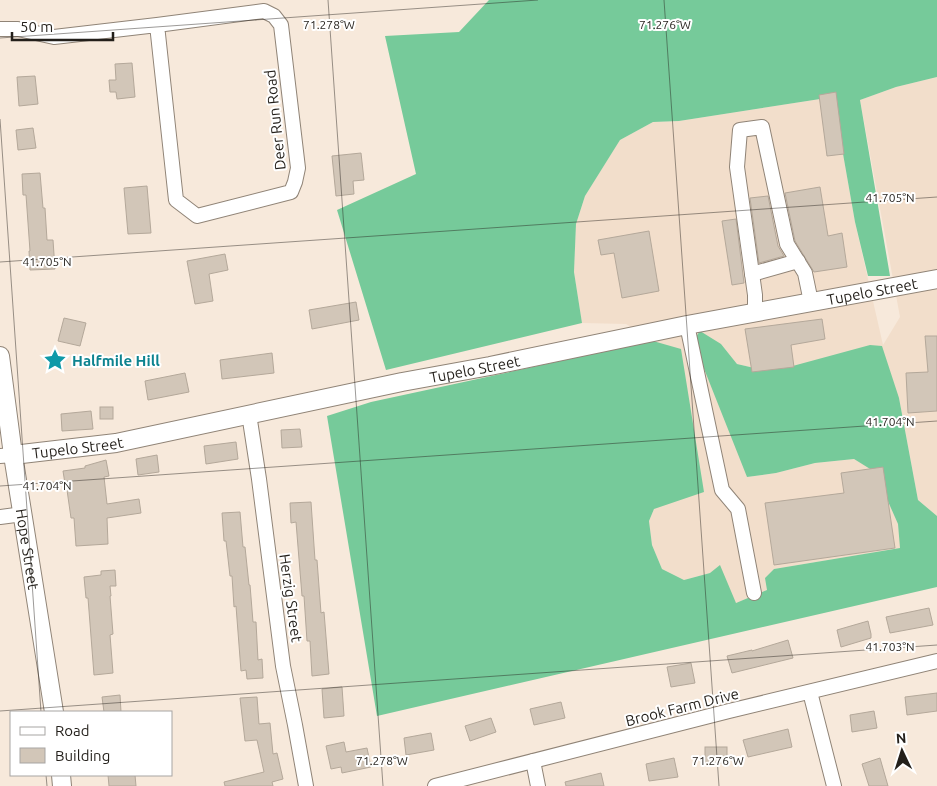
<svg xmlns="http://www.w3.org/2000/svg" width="937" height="786" viewBox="0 0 937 786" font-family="Ubuntu,sans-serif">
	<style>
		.built { fill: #f2decb }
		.forest { fill: #76ca9a }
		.building { fill: #d2c6b8; stroke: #b4a89a }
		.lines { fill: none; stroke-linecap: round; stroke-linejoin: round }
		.minor-casing { stroke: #908477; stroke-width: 16 }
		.major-casing { stroke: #908477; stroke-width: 20 }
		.minor { stroke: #fff; stroke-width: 14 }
		.major { stroke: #fff; stroke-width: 18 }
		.ticks { fill: none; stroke: #231f1a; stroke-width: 1; stroke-opacity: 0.45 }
		.labels { text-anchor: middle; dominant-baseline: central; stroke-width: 4; stroke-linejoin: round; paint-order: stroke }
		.street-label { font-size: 15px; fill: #231f1a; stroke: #fff }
		.culture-label { font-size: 15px; font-weight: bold; fill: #0d838f; stroke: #fff; text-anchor: start }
		.ticks-label { font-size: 12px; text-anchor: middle; fill: #231f1a; stroke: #fff; stroke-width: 4; stroke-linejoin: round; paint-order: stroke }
	</style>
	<rect width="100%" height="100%" fill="#f7e9db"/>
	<polygon class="built" points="937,77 937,516 918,500 899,398 789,367 763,370 737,364 721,344 747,477 776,473 815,463 854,459 875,471 898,524 901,548 774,569 767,590 736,603 710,573 684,580 662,569 652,545 649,521 654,509 653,341 626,324 582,323 574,272 576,224 585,196 620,140 653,122 679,121 833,97 855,222 883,345 900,317 860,100 896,87"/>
	<g class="forest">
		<polygon points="489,0 937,0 937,77 896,87 860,100 890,276 868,276 855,222 833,97 679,121 653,122 620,140 585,196 576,224 574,272 582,323 386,370 337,210 416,174 385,36 459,32"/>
		<polygon points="700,331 721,344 737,364 763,370 789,367 870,345 882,346 899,398 918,500 937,516 937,587 377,716 327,416 371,402 653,341 681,349 704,492 654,509 649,521 652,545 662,569 684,580 710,573 720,565 736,603 767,590 765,578 774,569 900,548 898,524 875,472 854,459 815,463 776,473 747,477 693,341"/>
	</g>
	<g class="building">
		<polygon points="132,63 135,97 117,99 116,92 110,92 109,80 116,80 115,64"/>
		<polygon points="35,76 38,104 19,106 17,77"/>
		<polygon points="836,92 844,154 827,156 819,95"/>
		<polygon points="33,128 36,148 18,150 16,130"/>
		<polygon points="361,153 364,180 353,181 354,194 336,196 332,156"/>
		<polygon points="40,173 43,208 45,208 47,240 53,240 55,269 30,270 29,251 30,251 26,195 23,195 22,174"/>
		<polygon points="147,186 151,233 128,234 124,188"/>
		<polygon points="820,187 828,236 842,233 847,267 814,272 795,241 785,193"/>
		<polygon points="768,196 778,246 784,256 759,263 750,198"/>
		<polygon points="736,219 744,283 732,285 722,221"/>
		<polygon points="649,231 659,291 622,298 614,253 601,255 598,240"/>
		<polygon points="225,254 228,270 209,274 213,301 195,304 187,261"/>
		<polygon points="356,302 359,320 312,329 309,310"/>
		<polygon points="64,318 86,323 80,346 58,341"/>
		<polygon points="822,319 825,339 791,345 794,367 752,372 745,329"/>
		<polygon points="925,336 937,336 937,411 908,413 906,373 928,372"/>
		<polygon points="272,353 274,373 222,379 220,360"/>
		<polygon points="185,373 189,392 148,400 145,381"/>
		<rect x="100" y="407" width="13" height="12"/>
		<polygon points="91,411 93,429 62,431 61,414"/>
		<polygon points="300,429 302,447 282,448 281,430"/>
		<polygon points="236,442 238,459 206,464 204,446"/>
		<polygon points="157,455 159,472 138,475 136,459"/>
		<polygon points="106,460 109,476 104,477 107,504 139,499 141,513 107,518 108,544 76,546 74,518 71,518 67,490 66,490 63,471 85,468 85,466"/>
		<polygon points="883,467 895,548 774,565 765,503 844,493 841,473"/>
		<polygon points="311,502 315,560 317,560 321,613 324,612 329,674 312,676 310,641 307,641 304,596 302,596 296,522 291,523 290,503"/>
		<polygon points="240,512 243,547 245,547 249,585 250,585 253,622 256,622 258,660 262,659 263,678 247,679 246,670 241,671 236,606 234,607 232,576 230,576 226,541 224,541 222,513"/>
		<polygon points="115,570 116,586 110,586 111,596 110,596 113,634 110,635 113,673 94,675 88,598 86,598 84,577 101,575 101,571"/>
		<polygon points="929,608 933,625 890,633 886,617"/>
		<polygon points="868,621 871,634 871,638 841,647 837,630"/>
		<polygon points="788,640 793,658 732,673 727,656 752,650 752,651"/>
		<polygon points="691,663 695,683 671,687 667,667"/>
		<polygon points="342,687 344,716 324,718 322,689"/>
		<polygon points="937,693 937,711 907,715 905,697"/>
		<polygon points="120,695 121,712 104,712 102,697"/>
		<polygon points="257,697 259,724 270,723 273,754 277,753 283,779 272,782 273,786 225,786 224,782 264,772 257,740 245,741 240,698"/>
		<polygon points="561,702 565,718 534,725 530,709"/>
		<polygon points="874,711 877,728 852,732 850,715"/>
		<polygon points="491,718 496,732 470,741 465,726"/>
		<polygon points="788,729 792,747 748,757 743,740"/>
		<polygon points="431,733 434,750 406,755 404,738"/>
		<polygon points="344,742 346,752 367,748 371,767 342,773 341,767 331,769 326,746"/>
		<rect x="705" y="747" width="22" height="16"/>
		<polygon points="674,758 678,777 649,781 646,764"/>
		<polygon points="880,758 888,786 869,786 862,764"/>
		<polygon points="601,773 604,786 566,786 565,782"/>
		<polygon points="108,775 135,775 136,786 109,786"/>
	</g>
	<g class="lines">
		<defs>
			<g id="minor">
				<polyline points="0,29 18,29 54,37 157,25 264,11 274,16 281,25 298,168 295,182 291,192 197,216 176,200 157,25"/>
				<polyline points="752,274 798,261"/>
				<polyline points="755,313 755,295 737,167 740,130 762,127 787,244 805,273 811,302"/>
				<polyline points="687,325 722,490 738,509 754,593"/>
				<polyline points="249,414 259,479 283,666 295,725 306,786"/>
				<polyline points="0,456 13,455"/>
				<polyline points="0,517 23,514"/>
				<polyline points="810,692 834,786"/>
				<polyline points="533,761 538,786"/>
				<polyline points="435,786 729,711 937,661"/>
			</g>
			<g id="major">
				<path id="s1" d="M0,356L13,455L54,712"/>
				<path id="s2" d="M13,455L116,443L402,382L490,366L687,325L937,279"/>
				<polyline points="61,775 62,786"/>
			</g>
		</defs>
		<use href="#minor" class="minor-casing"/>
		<use href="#major" class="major-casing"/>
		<use href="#minor" class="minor"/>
		<use href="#major" class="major"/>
	</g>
	<path class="ticks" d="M328,0L383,786M664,0L719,786M0,38L538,0M0,119L41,712M0,262L937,197M0,486L937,421M0,711L937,645M46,775L47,786"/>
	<defs>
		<symbol id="sight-bare" viewBox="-9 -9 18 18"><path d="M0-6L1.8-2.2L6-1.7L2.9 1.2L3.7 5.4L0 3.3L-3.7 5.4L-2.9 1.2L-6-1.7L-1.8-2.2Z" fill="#0f9aa8" stroke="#fff" stroke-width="2.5" paint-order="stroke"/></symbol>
	</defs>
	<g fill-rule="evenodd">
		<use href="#sight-bare" x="39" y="344" width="32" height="32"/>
	</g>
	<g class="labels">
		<g class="street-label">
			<text transform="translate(275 120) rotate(-96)">Deer Run Road</text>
			<text stroke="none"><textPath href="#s2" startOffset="875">Tupelo Street</textPath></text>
			<text stroke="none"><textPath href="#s2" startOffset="470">Tupelo Street</textPath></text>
			<text stroke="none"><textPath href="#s2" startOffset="65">Tupelo Street</textPath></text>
			<text stroke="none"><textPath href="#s1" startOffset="195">Hope Street</textPath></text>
			<text transform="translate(291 598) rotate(82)">Herzig Street</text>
			<text transform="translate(682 707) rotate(-14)">Brook Farm Drive</text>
		</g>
		<g class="culture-label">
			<text x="72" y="360">Halfmile Hill</text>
		</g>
	</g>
	<g class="ticks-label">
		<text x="329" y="29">71.278°W</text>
		<text x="665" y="29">71.276°W</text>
		<text x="890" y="202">41.705°N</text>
		<text x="47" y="266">41.705°N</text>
		<text x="890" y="426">41.704°N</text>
		<text x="47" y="490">41.704°N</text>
		<text x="890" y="651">41.703°N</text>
		<text x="382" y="765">71.278°W</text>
		<text x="718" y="765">71.276°W</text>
	</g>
	<rect x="10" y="711" width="162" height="65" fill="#ffffff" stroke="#a7a5a3"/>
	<rect x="20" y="727" width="25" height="8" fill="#ffffff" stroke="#a7a5a3"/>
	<text x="55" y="736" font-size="15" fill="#231f1a">Road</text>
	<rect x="20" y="748" width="25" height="15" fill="#d2c6b8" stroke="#a7a5a3"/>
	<text x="55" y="761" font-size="15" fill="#231f1a">Building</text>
	<g transform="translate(902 751) rotate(356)" stroke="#ffffff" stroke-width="4" paint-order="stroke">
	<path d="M0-4L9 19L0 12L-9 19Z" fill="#231f1a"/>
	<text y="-8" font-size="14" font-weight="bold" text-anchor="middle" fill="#231f1a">N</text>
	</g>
	<path d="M12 32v8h101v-8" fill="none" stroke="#231f1a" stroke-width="2.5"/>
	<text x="20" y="32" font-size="15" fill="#231f1a" stroke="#ffffff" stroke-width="4" paint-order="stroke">50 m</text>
</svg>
